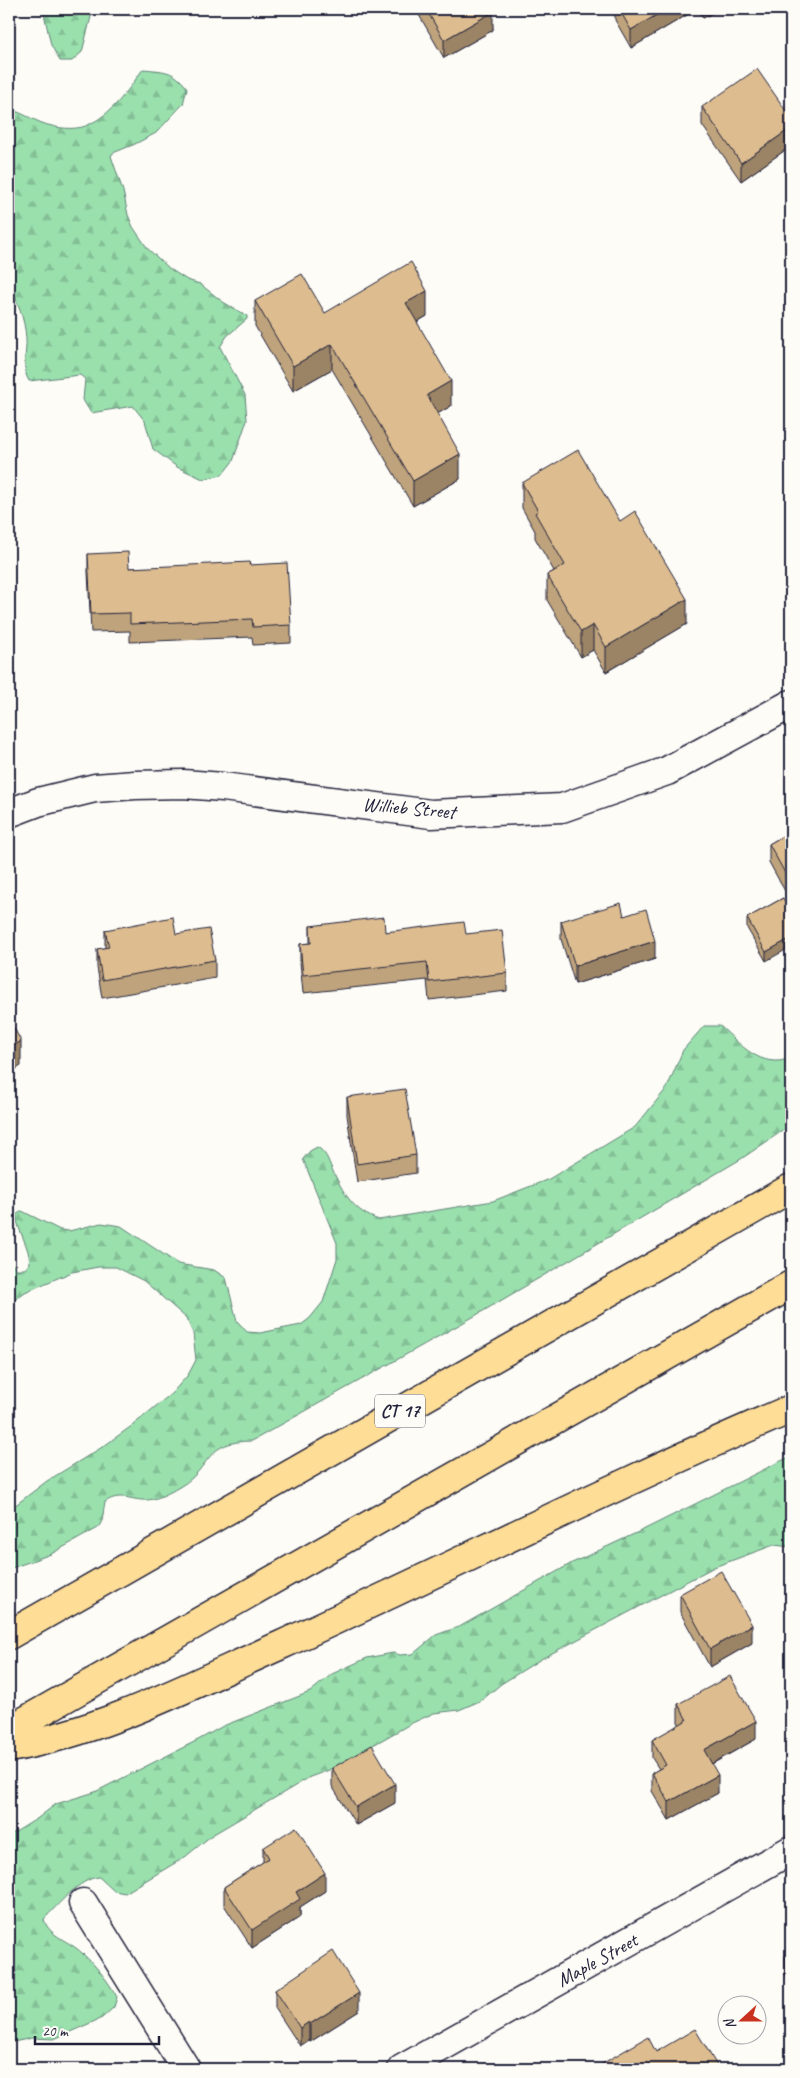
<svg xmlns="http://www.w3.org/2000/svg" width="800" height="2078" viewBox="0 0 800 2078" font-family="Caveat,sans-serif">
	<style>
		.forest { fill: url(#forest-firs); stroke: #5e8174 }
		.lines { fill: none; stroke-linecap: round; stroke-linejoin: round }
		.minor-casing { stroke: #22223b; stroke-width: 31 }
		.highway-casing { stroke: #22223b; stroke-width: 31 }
		.minor { stroke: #fdfcf7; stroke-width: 28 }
		.highway { stroke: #fedd96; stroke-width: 28 }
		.wall { fill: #bea37c; stroke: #22223b }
		.shaded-wall { fill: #9b8465; stroke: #22223b }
		.building { fill: #ddbd90; stroke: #22223b }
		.labels { text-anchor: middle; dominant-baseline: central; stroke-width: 4.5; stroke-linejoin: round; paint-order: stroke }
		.shield { fill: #fdfcf7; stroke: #646373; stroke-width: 1 }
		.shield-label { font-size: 19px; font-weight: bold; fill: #22223b }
		.street-label { font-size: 20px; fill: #22223b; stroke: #fdfcf7 }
	</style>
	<defs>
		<pattern id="forest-firs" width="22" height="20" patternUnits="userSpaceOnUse" patternTransform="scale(1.25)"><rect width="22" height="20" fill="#9ae0ad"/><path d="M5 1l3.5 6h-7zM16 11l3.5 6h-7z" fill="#84c096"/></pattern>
	</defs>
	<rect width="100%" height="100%" fill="#fdfcf7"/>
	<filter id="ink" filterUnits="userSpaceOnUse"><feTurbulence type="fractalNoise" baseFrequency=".02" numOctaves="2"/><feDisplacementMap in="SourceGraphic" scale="10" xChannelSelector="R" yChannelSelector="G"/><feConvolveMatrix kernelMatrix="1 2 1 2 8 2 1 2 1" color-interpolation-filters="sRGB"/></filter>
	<g filter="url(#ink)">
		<g class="forest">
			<polygon points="43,9 93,9 82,52 72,61 60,61 51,45"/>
			<path d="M143,69C164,71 174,70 187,88L183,104L156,133L135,144L113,153L111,156L123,191L128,215L133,227L148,249L170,269L187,280L200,284L223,302L247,316V319L227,336L220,347L245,395L247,420L233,461L222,475L203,479L177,467L153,449L145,421L133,406L91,413L83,400L85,379L80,375L29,381C21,368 27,353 26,338C25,320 17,299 9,284V109C24,113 37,123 52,126C62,129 80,130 90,124C113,113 129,89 143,69Z"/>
			<path d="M704,1026H720C740,1044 761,1070 791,1058V1125L741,1159L473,1317L252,1441C203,1441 212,1468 181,1486C173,1491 162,1497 153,1499C135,1504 123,1490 105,1502L102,1521L98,1528L51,1554L9,1569V1510L47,1481L104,1446L133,1425L172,1393L188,1375L196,1360L193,1333L186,1318L144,1281L116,1267H98L72,1272L25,1292L9,1304V1241L11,1262L16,1269H25L30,1263C29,1245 18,1232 16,1215L22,1211L60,1230L69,1231L101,1223L121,1226L178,1264L214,1270L226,1278L237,1321L247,1332L260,1333L301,1325L310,1318L323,1302L337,1259V1243L303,1159L310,1151L317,1147C326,1152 328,1160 332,1169C343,1193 354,1212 379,1220L493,1201L549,1179L635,1127L667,1088L683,1050Z"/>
			<path d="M791,1456V1547L774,1545L714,1567L541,1659L501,1684L482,1700L459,1710L434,1713L412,1723L329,1770L310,1777L212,1835L185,1857L125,1893L114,1891L99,1877C80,1878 57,1906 44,1919C48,1936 70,1941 82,1953C95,1965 108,1980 117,1997L114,2007L102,2018L54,2039L32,2038L9,2043V1836L38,1818L56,1804L95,1792L200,1739L223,1726L310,1692L332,1674L367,1658L393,1653L400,1655L413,1654L436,1635L461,1626L572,1563L647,1528Z"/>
		</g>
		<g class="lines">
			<defs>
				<g id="minor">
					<polyline points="9,813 38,802 95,788 135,785 183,784 223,787 431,814 562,808 667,771 791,704"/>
					<polyline points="83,1903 186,2069"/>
					<polyline points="402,2069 791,1850"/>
				</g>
				<g id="highway">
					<polyline points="9,1635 791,1188"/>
					<polyline points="9,1730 791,1285"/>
					<path d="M9,1748C105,1731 193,1684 281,1645C452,1567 619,1482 791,1409"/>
				</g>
			</defs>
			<use href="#minor" class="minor-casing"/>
			<use href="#highway" class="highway-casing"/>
			<use href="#minor" class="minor"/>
			<use href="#highway" class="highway"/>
		</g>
		<g class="wall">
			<polygon points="419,9 491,9 493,30 444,58 419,15"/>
			<polygon points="615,9 720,9 703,18 697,9 631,48 615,20"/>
			<polygon points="702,107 791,118 791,146 741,181 702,125"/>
			<polygon points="255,301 325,313 427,316 417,322 451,406 437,414 460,479 413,506 332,369 293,391 255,326"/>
			<polygon points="522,483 620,521 687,624 606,672 593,650 581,657 547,600 547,575 554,571 535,538 535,531 522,508"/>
			<polygon points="88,554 129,568 250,565 291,625 291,643 253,645 252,637 130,642 130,631 91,632 88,572"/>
			<polygon points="791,831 791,902 769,862 769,844"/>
			<polygon points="783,898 766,961 747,928 747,918"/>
			<polygon points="624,916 655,959 575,984 561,939 561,921"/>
			<polygon points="310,926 385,932 466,934 507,973 507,991 429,1000 427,980 303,993 300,962 300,944 310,943"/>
			<polygon points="105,930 176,934 215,960 215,978 102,998 97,967 97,949 105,948"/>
			<polygon points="347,1097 416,1155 416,1173 357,1182 347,1115"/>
			<polygon points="680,1594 752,1643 710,1667 680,1612"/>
			<polygon points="678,1704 756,1739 712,1764 718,1793 669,1820 652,1791 652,1773 659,1769 652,1758 652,1740 680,1725 678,1722"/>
			<polygon points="332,1768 395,1803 356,1825 332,1786"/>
			<polygon points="263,1848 325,1891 300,1907 300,1917 252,1948 224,1905 224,1887 263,1862"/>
			<polygon points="791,1952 791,1986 785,1974 785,1956"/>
			<polygon points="275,1990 359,2011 310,2042 309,2040 300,2046 275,2008"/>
		</g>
		<g class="shaded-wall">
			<polygon points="667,9 697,9 631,48 631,30"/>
			<polygon points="703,9 720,9 703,18"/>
			<polygon points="493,12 493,30 444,58 444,40"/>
			<polygon points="791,128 791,146 741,181 741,163"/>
			<polygon points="427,291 427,316 406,328 406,303"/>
			<polygon points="332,344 332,369 293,391 293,366"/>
			<polygon points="451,381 451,406 427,420 427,395"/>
			<polygon points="460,454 460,479 413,506 413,481"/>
			<polygon points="687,599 687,624 606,672 606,647"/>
			<polygon points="593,625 593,650 581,657 581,632"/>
			<polygon points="791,938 791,947 766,961 766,952"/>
			<polygon points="655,941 655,959 575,984 575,966"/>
			<polygon points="21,1041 21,1066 11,1072 11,1082 9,1083 9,1049"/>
			<polygon points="752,1625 752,1643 710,1667 710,1649"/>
			<polygon points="756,1721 756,1739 704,1768 704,1750"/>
			<polygon points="718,1775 718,1793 669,1820 669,1802"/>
			<polygon points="395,1784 395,1803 356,1825 356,1807"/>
			<polygon points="325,1873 325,1891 300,1907 300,1917 252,1948 252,1930 296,1892"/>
			<polygon points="359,1993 359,2011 310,2042 310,2024"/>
			<polygon points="309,2022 309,2040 300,2046 300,2028"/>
		</g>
		<g class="building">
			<polygon points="426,9 491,9 493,12 444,40"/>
			<polygon points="619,9 667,9 631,30"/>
			<polygon points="757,69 791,118 791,128 741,163 702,107"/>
			<polygon points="411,262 427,291 406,303 451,381 427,395 460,454 413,481 332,344 293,366 255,301 302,274 325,313"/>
			<polygon points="578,450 620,521 635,511 687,599 606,647 593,625 581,632 547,575 565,565 535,513 538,511 522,483"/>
			<polygon points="128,552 129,568 250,562 249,565 287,563 291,625 253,627 252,619 130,624 130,613 91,614 88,554"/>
			<polygon points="791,831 791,884 769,844"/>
			<polygon points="783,898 791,913 791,938 766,952 747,918"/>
			<polygon points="621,903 624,916 646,909 655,941 575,966 561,921"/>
			<polygon points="173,917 176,934 209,929 215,960 102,980 97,949 109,947 105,930"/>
			<polygon points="384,917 385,932 464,922 466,934 502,930 507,973 429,982 427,962 303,975 300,944 311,943 310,926"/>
			<polygon points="9,1019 21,1041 9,1049"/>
			<polygon points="405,1089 416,1155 357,1164 347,1097"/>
			<polygon points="721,1571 752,1625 710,1649 680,1594"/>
			<polygon points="730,1676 756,1721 704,1750 718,1775 669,1802 652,1773 666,1765 652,1740 687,1720 678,1704"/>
			<polygon points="372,1745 395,1784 356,1807 332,1768"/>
			<polygon points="296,1827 325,1873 296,1892 300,1899 252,1930 224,1887 269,1858 263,1848"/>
			<polygon points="333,1951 359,1993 310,2024 309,2022 300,2028 275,1990"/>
			<polygon points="791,1952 791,1968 785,1956"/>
			<polygon points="695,2029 719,2069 602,2069 600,2065 648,2037 656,2052"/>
		</g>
	</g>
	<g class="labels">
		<rect class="shield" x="375" y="1394.5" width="50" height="33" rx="4"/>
		<g class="shield-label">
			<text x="400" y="1411">CT 17</text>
		</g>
		<g class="street-label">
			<text transform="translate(409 808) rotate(5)">Willieb Street</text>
			<text transform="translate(597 1960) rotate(-29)">Maple Street</text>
		</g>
	</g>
	<rect width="800" height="2078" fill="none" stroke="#fdfcf7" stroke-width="30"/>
	<rect x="15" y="15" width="770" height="2048" fill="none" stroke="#22223b" stroke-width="2" filter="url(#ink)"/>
	<g transform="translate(742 2020) rotate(249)"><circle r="24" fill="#fdfcf7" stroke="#a5a5ac"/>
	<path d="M0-4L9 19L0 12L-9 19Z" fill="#c8321e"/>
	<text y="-8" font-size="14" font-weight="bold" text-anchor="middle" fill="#22223b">N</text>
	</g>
	<path d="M35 2036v8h124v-8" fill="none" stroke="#22223b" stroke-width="2.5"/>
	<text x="42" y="2036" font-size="15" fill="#22223b" stroke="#fdfcf7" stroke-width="4" paint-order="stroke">20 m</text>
</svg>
